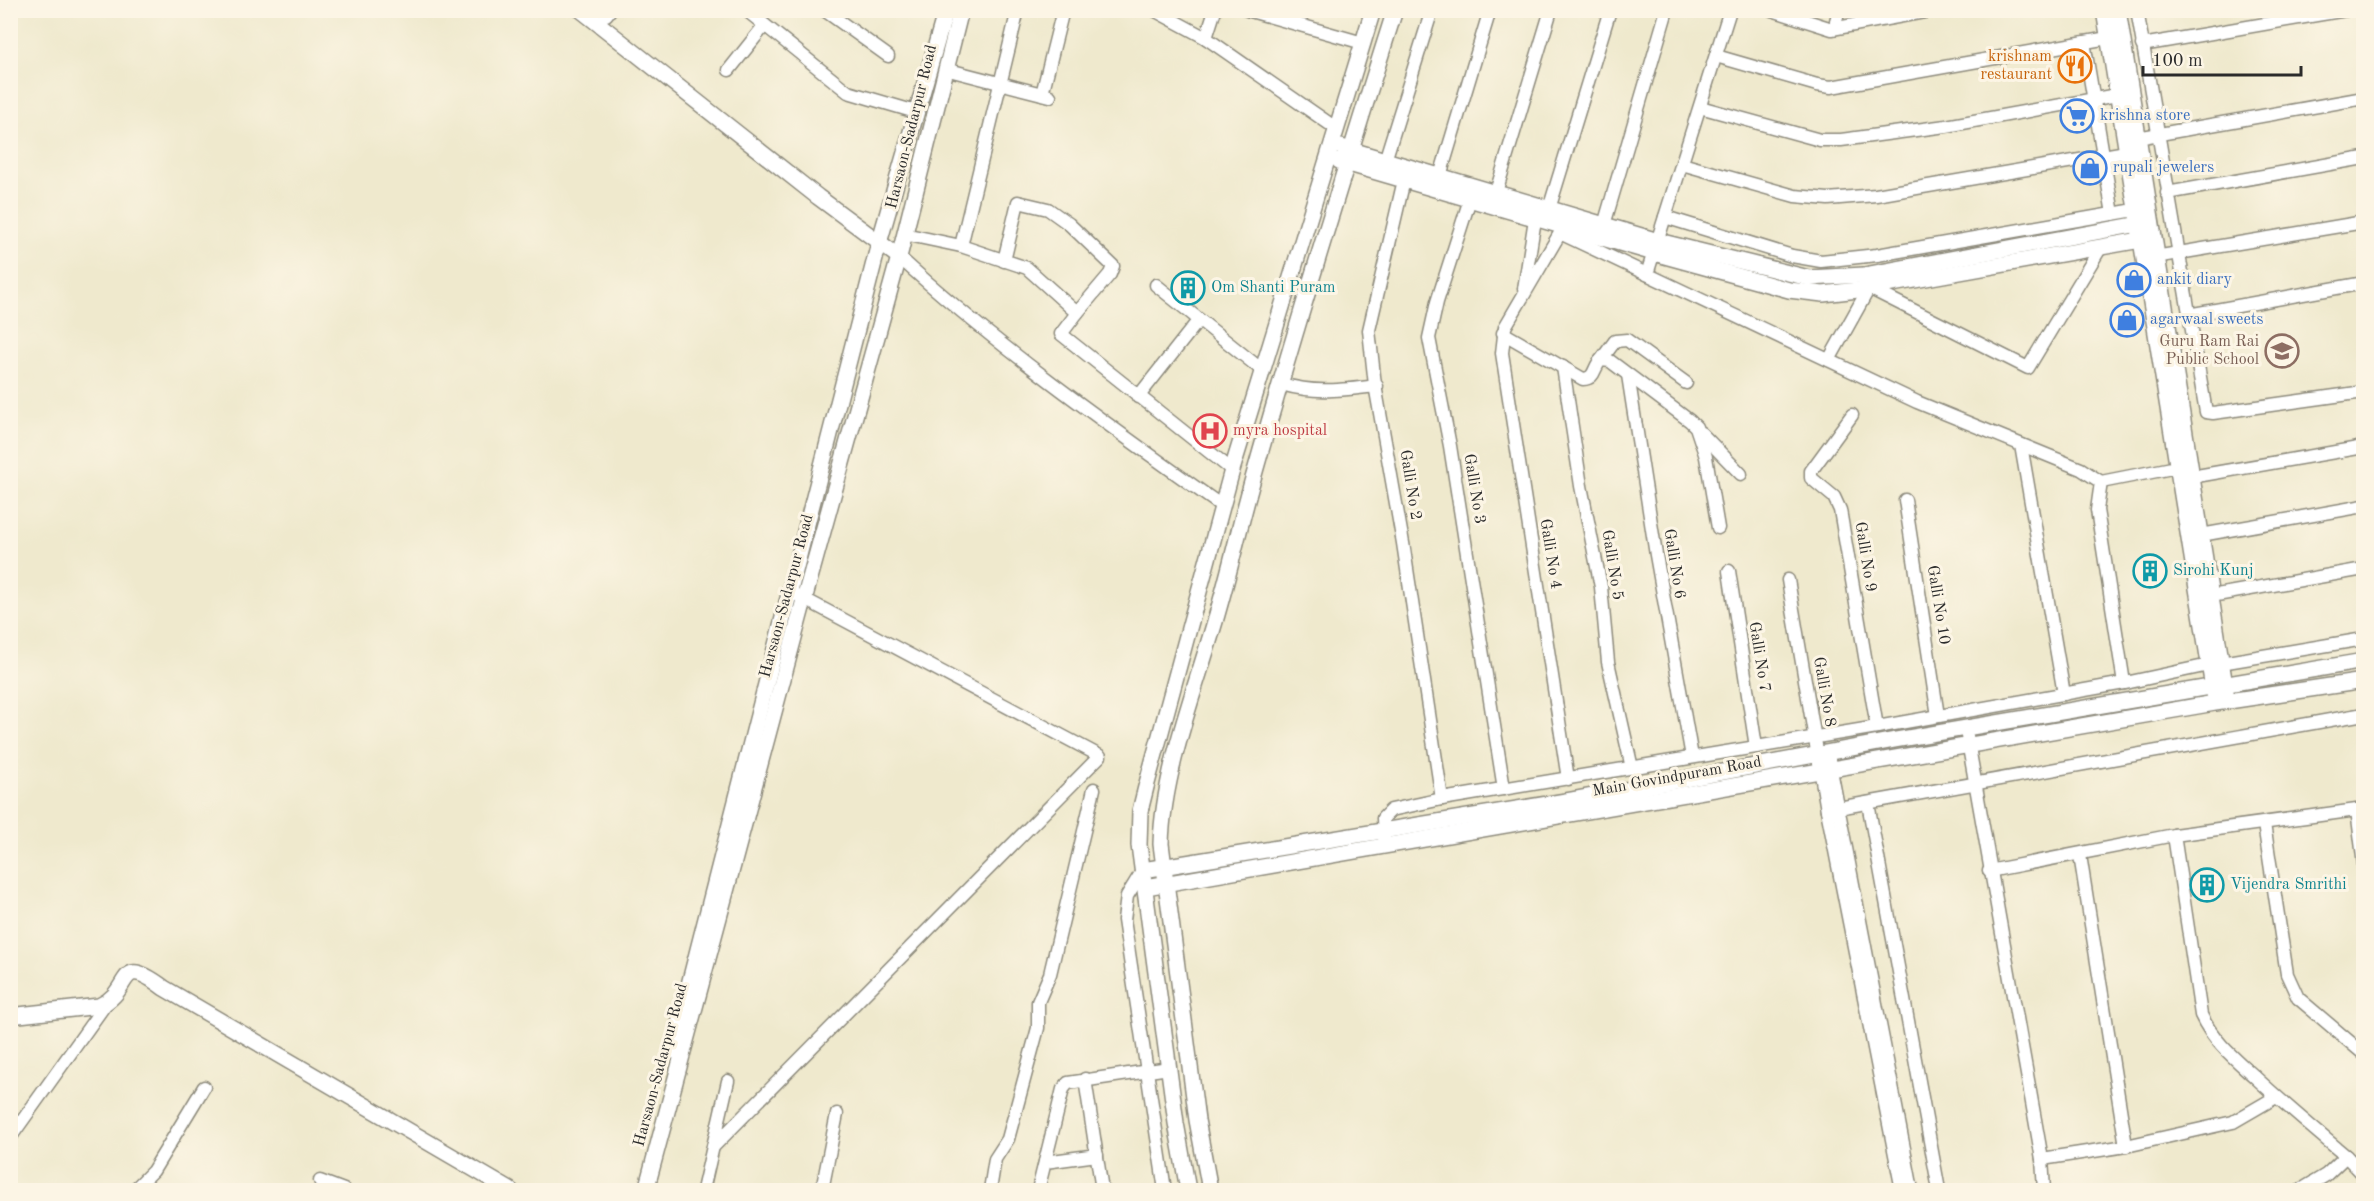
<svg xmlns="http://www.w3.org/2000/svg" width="2374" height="1201" viewBox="0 0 2374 1201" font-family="'Old Standard TT',serif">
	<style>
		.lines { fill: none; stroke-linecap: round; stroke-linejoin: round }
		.minor-casing { stroke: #8d8a7c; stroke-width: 15 }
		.tertiary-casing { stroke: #8d8a7c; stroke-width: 18 }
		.minor { stroke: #fff; stroke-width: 12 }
		.tertiary { stroke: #fff; stroke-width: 15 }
		.labels { text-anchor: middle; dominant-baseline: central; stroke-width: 6; stroke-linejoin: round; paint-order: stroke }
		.food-label { font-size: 16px; fill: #c56008; stroke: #fcf5e5; text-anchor: end }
		.shop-label { font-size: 16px; fill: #366cbe; stroke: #fcf5e5; text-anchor: start }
		.street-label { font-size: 16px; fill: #2b2b2b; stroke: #fcf5e5 }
		.culture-label { font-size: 16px; fill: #0d838f; stroke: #fcf5e5; text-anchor: start }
		.education-label { font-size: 16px; fill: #785e54; stroke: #fcf5e5; text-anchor: end }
		.health-label { font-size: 16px; fill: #be3a42; stroke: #fcf5e5; text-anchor: start }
	</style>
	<rect width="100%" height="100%" fill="#fcf5e5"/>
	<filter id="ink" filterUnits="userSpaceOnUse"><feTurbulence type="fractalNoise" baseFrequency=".0167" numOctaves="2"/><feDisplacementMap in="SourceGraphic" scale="12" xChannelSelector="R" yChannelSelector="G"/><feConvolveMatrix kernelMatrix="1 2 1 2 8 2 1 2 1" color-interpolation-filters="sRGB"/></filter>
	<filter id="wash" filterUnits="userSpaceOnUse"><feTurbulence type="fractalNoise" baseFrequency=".008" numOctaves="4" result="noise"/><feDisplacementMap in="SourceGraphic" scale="24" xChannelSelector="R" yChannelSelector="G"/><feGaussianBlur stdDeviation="1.35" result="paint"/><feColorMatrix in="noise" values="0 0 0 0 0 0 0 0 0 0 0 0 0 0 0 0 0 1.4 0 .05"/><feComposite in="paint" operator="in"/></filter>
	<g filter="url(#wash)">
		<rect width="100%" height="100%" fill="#efe9cd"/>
	</g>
	<g filter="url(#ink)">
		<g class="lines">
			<defs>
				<g id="minor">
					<polyline points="746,10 848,92 916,112"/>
					<polyline points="824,10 888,56"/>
					<polyline points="1154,10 1206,38 1337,129"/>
					<polyline points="1247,10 1363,43"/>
					<polyline points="1772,10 1832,29 1935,10"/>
					<polyline points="2137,10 2206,412 2213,413 2364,392"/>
					<polyline points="606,15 610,10"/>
					<polyline points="1836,21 1839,10"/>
					<polyline points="1206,38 1215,10"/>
					<polyline points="2084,42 2113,214"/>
					<polyline points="2142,45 2346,10"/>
					<polyline points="1716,56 1817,85 1831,87 2108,38"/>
					<polyline points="945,69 1050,96"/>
					<polyline points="729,70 764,26"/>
					<polyline points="1042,94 1063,10"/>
					<polyline points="1700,107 1820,140 1841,140 1946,126 2117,95"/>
					<polyline points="2137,138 2364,98"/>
					<polyline points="1682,164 1795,196 1828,199 1876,195 2126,152"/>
					<polyline points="1383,167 1432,10"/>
					<polyline points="1440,176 1490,10"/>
					<polyline points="1404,180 1369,330 1375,385 1403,543 1442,799"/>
					<polyline points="2167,193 2364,158"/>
					<polyline points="1470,199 1437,302 1429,338 1450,446 1504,789"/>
					<polyline points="1493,202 1551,10"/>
					<polyline points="1549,209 1610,10"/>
					<polyline points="1665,217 1792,256 1821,261 1877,255 2135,210"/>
					<polyline points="1604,225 1667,10"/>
					<polyline points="1563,228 1505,327 1502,353 1568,779"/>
					<polyline points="1560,233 1917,402 2081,469 2101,482 2177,467"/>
					<polyline points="904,234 961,246 1027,268 1077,313 1061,334 1232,470"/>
					<polyline points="961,246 1018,10"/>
					<path d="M899,257C1000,349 1112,428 1223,507"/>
					<polyline points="2149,258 2364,222"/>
					<polyline points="1004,261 1018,202 1048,209 1069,224 1113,266 1110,274 1077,313"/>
					<polyline points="1647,274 1730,10"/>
					<polyline points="1156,285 1262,370"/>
					<polyline points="1524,289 1535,219"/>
					<polyline points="2188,315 2364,283"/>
					<path d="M1503,333L1583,379C1596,379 1593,367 1601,360L1610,361L1690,421L1696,427L1706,457L1718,528"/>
					<polyline points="1601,360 1615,341 1627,340 1686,383"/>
					<polyline points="1829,360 1869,288 2028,368 2101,247"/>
					<polyline points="1563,367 1581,486 1601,587 1608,662 1632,768"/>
					<polyline points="1628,375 1656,555 1692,757"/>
					<path d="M1281,384C1317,394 1340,390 1377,386"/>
					<polyline points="1138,397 1198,321"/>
					<polyline points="1852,415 1811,471 1811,478 1834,497 1840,510 1877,727"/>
					<polyline points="1701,433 1741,474"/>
					<polyline points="2021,445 2064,694"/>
					<polyline points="2191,477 2364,447"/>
					<polyline points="2101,482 2097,510 2124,683"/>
					<polyline points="1905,500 1938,716"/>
					<polyline points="2201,535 2364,506"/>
					<polyline points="1729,571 1756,747"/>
					<polyline points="1788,580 1827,810 1902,1190"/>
					<polyline points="2211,596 2364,569"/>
					<polyline points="1967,736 2042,1159 2044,1190"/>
					<polyline points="1829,760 1912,1190"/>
					<polyline points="1868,803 1939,1190"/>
					<polyline points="1827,810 2364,714"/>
					<polyline points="2357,810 2364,865"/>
					<polyline points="2264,824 2287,974 2298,998 2364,1054"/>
					<path d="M2174,835L2201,1015C2213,1041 2234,1058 2255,1077C2284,1104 2315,1130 2346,1156L2326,1175L2301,1190"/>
					<polyline points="1384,838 1383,818 1391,810 1442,799 1877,727 2130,682 2209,665 2364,639"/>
					<polyline points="2080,855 2126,1146"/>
					<polyline points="1143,870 1127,896 1124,920 1165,1190"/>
					<polyline points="1989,871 2174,835 2364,809"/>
					<polyline points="1085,1079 1102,1190"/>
					<polyline points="10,1138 107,1002"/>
					<polyline points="713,1147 1100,756 797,595"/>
					<polyline points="2346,1156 2364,1175"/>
					<polyline points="2042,1159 2126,1146 2233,1122 2276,1097"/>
					<polyline points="1045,1162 1097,1155"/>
					<polyline points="2355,1164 2364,1155"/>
					<polyline points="320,1181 344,1190"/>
					<polyline points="134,1190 153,1171 204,1087"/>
					<polyline points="703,1190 728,1081"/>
					<polyline points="822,1190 837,1114"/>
					<polyline points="990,1190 995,1159 1008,1139 1038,1028 1038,1002 1050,974 1094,789"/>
					<polyline points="1038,1190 1063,1089 1068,1083 1169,1068"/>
				</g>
				<g id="tertiary">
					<polyline points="581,10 818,197 899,257"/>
					<polyline points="2104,10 2214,694"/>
					<polyline points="2118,10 2226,692"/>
					<polyline points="1341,147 1658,241 1809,278 1864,275 2150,222"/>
					<polyline points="1339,161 1654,253 1789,290 1823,294 1858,290 2152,238"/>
					<polyline points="1143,870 1572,800 1895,740 2364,661"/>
					<polyline points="1146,887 2215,703 2364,681"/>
					<path d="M10,1016L99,1006C134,991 115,951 164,988L510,1190"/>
					<polyline points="672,1051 879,243 946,10"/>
					<polyline points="646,1190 804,600 899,257 961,10"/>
					<polyline points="1188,1190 1176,1123 1139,845 1140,811 1146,787 1232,470 1373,10"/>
					<path d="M1210,1190L1197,1120L1161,844C1163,769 1198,683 1218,611C1231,566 1241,520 1254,475C1298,319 1346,165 1395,10"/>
				</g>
			</defs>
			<use href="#minor" class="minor-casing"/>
			<use href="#tertiary" class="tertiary-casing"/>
			<use href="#minor" class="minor"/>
			<use href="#tertiary" class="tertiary"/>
		</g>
	</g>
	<defs>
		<symbol id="restaurant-ring" viewBox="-11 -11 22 22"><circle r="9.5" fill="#fcf5e5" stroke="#e8710a" stroke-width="1.5"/><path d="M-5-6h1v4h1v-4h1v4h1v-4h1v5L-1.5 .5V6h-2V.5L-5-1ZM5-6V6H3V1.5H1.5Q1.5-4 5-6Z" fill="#e8710a"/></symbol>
		<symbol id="supermarket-ring" viewBox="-11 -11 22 22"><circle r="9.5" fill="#fcf5e5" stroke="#3f7fe0" stroke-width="1.5"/><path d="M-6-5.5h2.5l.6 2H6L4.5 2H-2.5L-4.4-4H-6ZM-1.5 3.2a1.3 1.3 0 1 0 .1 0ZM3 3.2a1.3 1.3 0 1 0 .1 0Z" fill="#3f7fe0"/></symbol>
		<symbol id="shop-ring" viewBox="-11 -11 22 22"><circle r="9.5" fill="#fcf5e5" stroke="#3f7fe0" stroke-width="1.5"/><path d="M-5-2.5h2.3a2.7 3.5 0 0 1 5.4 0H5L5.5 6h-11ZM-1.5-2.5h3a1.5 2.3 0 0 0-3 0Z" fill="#3f7fe0"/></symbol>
		<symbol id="building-ring" viewBox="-11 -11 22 22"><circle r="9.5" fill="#fcf5e5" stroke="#0f9aa8" stroke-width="1.5"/><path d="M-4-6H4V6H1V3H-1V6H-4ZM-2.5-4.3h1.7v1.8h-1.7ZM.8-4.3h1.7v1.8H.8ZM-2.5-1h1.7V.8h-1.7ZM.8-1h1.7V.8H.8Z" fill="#0f9aa8"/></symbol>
		<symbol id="school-ring" viewBox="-11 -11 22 22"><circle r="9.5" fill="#fcf5e5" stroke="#8d6e63" stroke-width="1.5"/><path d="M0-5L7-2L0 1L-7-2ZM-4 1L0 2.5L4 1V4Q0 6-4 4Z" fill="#8d6e63"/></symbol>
		<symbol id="hospital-ring" viewBox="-11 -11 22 22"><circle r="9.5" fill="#fcf5e5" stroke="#e0444e" stroke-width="1.5"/><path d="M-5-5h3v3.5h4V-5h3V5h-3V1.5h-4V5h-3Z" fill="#e0444e"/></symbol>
	</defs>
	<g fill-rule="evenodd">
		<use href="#restaurant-ring" x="2056" y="47" width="38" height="38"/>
		<use href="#supermarket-ring" x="2058" y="97" width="38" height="38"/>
		<use href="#shop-ring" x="2071" y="149" width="38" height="38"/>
		<use href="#shop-ring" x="2115" y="261" width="38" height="38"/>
		<use href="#building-ring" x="1169" y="269" width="38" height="38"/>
		<use href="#shop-ring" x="2108" y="301" width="38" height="38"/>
		<use href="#school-ring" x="2263" y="332" width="38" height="38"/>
		<use href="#hospital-ring" x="1191" y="412" width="38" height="38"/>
		<use href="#building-ring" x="2131" y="552" width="38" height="38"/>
		<use href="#building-ring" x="2188" y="866" width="38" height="38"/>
	</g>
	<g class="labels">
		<g class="food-label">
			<text x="2052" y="57">krishnam<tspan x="2052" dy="18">restaurant</tspan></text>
		</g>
		<g class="shop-label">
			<text x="2100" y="116">krishna store</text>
			<text x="2113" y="168">rupali jewelers</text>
			<text x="2157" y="280">ankit diary</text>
			<text x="2150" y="320">agarwaal sweets</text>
		</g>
		<g class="street-label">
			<text transform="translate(912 127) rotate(-76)">Harsaon-Sadarpur Road</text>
			<text transform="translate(1410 485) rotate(81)">Galli No 2</text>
			<text transform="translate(1474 489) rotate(81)">Galli No 3</text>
			<text transform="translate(1550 554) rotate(81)">Galli No 4</text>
			<text transform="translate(1865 557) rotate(81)">Galli No 9</text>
			<text transform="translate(1674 564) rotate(81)">Galli No 6</text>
			<text transform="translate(1612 565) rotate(81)">Galli No 5</text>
			<text transform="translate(787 596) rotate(-75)">Harsaon-Sadarpur Road</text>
			<text transform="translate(1938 605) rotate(81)">Galli No 10</text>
			<text transform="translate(1759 657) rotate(81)">Galli No 7</text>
			<text transform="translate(1824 692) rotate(80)">Galli No 8</text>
			<text transform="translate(1677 777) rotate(-10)">Main Govindpuram Road</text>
			<text transform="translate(661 1065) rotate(-75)">Harsaon-Sadarpur Road</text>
		</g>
		<g class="culture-label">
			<text x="1211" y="288">Om Shanti Puram</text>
			<text x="2173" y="571">Sirohi Kunj</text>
			<text x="2230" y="885">Vijendra Smrithi</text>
		</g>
		<g class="education-label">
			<text x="2259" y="342">Guru Ram Rai<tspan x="2259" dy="18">Public School</tspan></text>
		</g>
		<g class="health-label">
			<text x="1233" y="431">myra hospital</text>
		</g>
	</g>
	<rect width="2374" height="1201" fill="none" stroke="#fcf5e5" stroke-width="36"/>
	<path d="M2143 66v9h158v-9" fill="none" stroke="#2b2b2b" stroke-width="3"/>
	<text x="2152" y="66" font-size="18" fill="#2b2b2b" stroke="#fcf5e5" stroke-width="4.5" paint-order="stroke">100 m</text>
</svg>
